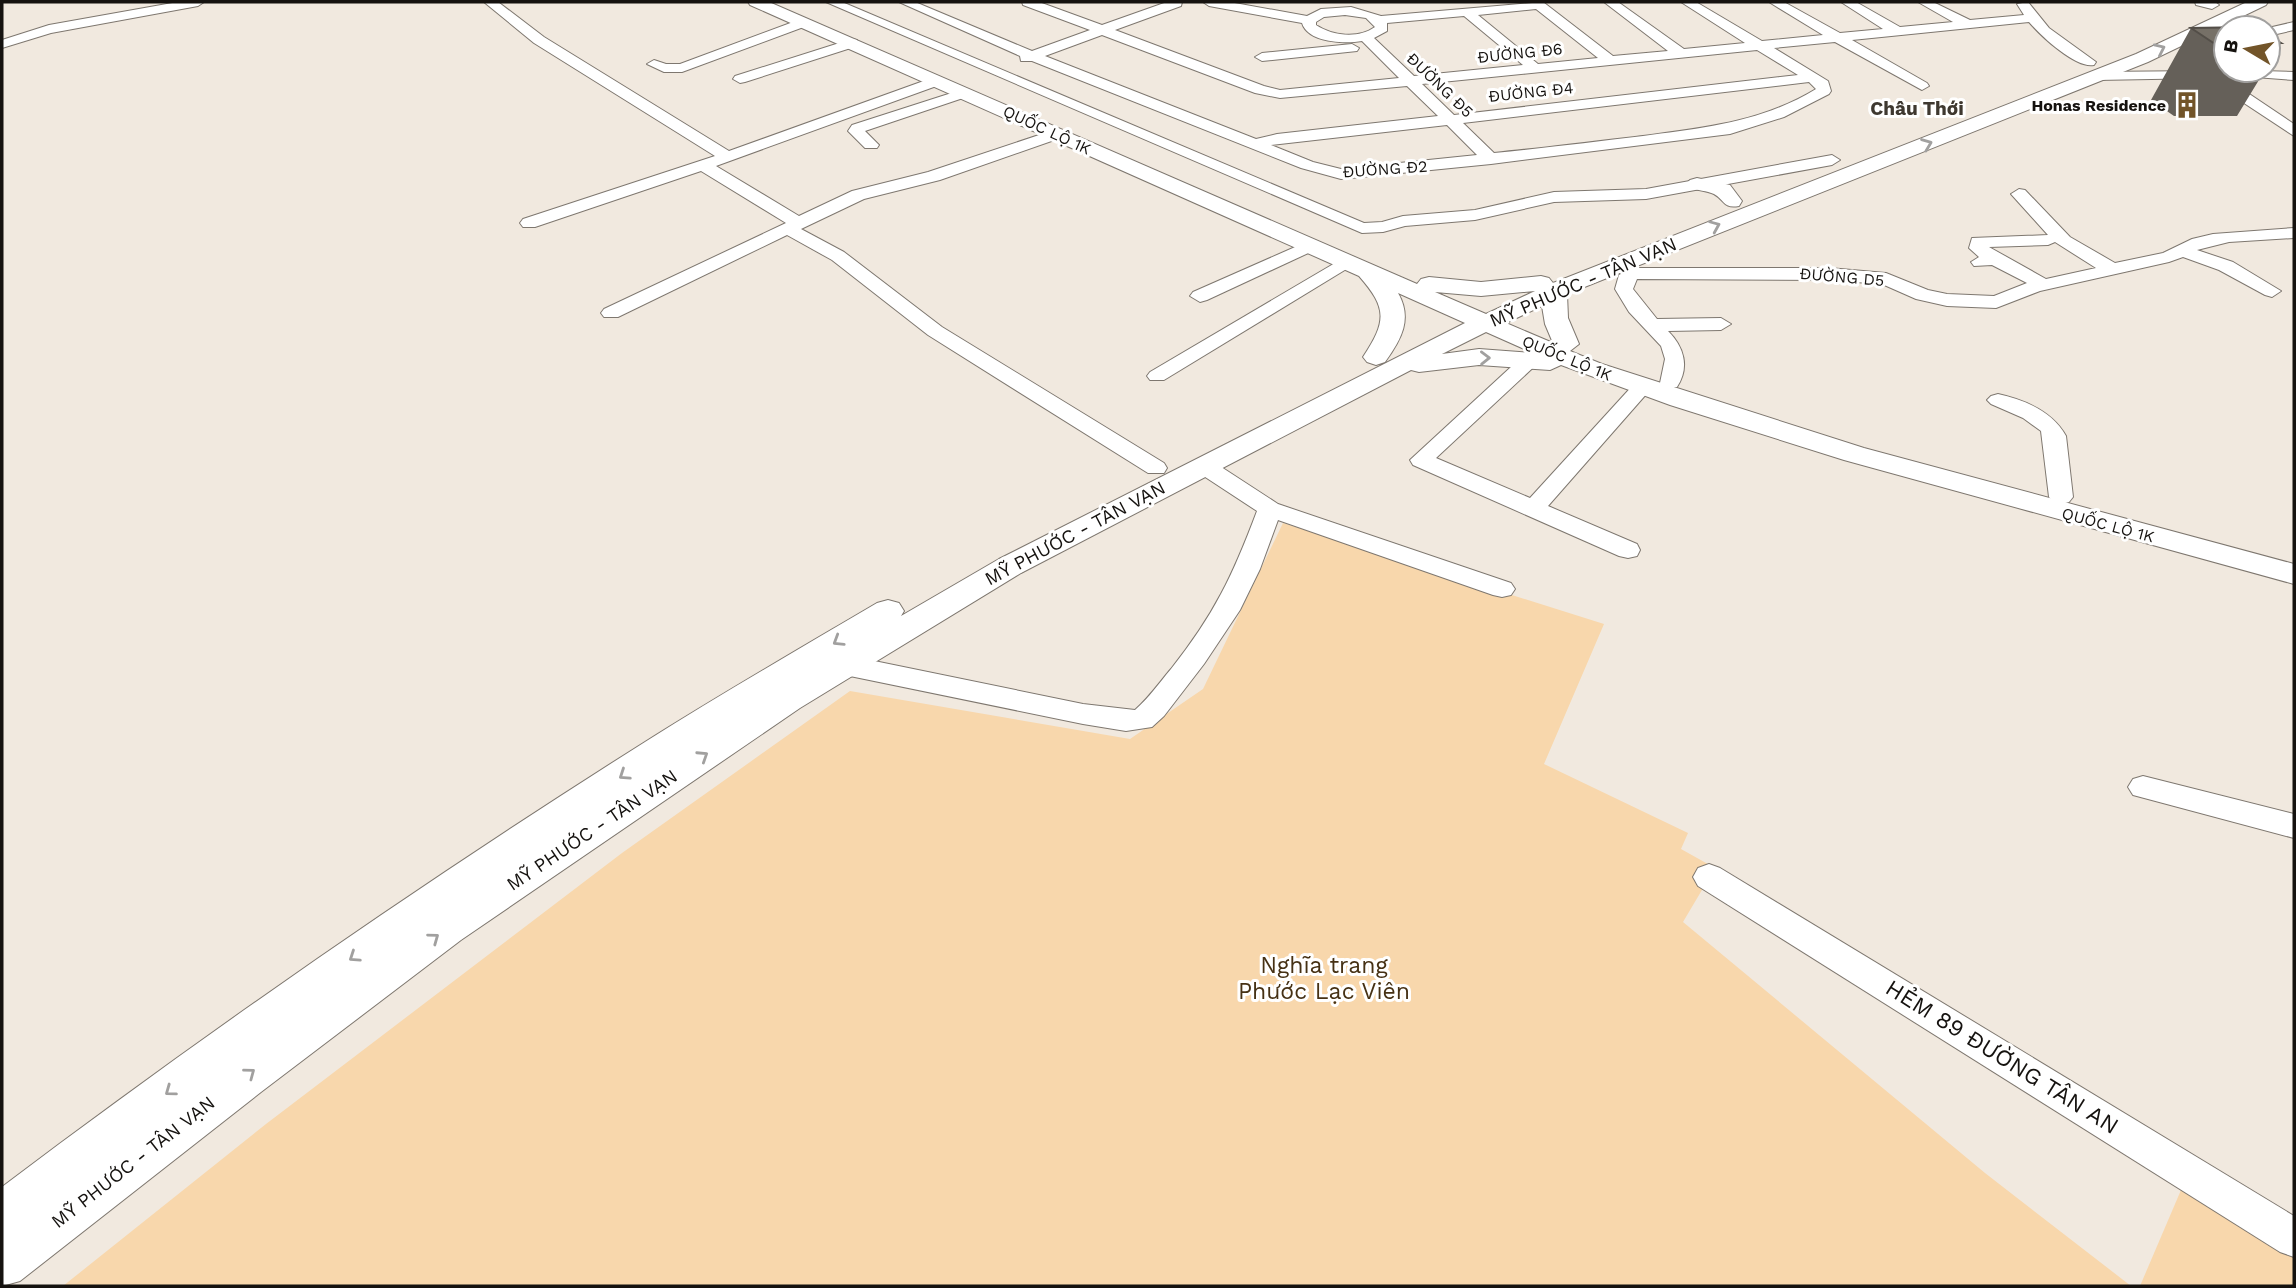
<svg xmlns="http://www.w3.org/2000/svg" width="2296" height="1288" viewBox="0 0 2296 1288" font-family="'Work Sans',sans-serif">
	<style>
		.green { fill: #f8d7ac }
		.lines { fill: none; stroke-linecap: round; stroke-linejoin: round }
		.minor-casing { stroke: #7e776f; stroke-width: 2 }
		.major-casing { stroke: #7e776f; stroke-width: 2 }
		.minor { fill: #fff; fill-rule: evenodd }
		.major { fill: #fff; fill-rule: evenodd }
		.wall { fill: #656059 }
		.building { fill: #767067; stroke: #534e48; stroke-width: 2 }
		.oneway { stroke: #a1a09f }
		.labels { text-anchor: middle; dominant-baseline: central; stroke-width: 6; stroke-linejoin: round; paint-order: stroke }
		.far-street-label { font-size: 16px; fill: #15120f; stroke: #fff }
		.far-poi-label { font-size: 16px; font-weight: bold; fill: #15120f; stroke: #fff; text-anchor: end }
		.far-quarter-label { font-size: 19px; font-weight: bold; fill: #3e3830; stroke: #fff }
		.street-label { font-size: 19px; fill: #15120f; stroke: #fff }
		.near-park-label { font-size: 23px; fill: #463114; stroke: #fff }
		.near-street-label { font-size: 23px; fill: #15120f; stroke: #fff }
	</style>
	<rect width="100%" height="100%" fill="#f1e9df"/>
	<g class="green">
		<polygon points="1283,523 1604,624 1544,764 1688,833 1681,849 1715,868 1683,922 1985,1173 2131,1286 63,1286 266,1124 622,853 850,691 1130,739 1203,689"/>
		<polygon points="2184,1183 2294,1256 2294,1286 2140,1286"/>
	</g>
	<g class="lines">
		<defs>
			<g id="minor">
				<polygon points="178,2 204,2 198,6 51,33 2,48 2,40 49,25"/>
				<polygon points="484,2 498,2 544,37 729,151 932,78 942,78 944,81 942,84 716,166 799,216 852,191 928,172 1051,131 1063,131 1065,134 1063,137 940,180 864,199 801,229 844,252 942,327 1164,463 1167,468 1164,473 1148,473 928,335 832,260 787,235 618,317 604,317 601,313 604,309 786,223 701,171 535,227 523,227 520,223 523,219 715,156 534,43"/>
				<polygon points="826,2 842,2 1364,223 1382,222 1403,216 1475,210 1554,192 1646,189 1832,155 1840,160 1832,165 1646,199 1554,202 1475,220 1405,226 1383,232 1362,233"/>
				<path d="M899,2H915L1032,51L1090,30L1023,5L1022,2H1039L1102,25L1167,2H1182L1181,6L1115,30L1264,86L1280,90L1399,78L1362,41C1345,44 1308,43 1302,23L1209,6L1203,2H1229L1307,16L1321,9L1351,7L1381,16L1543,2L1613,56L1668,51L1604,2H1618L1684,49L1745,43L1681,2H1696L1762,41L1823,35L1769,2H1784L1840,33L1883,29L1841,2H1856L1900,27L1953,22L1918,2H1933L1970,20L2024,15L2017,4L2028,2L2049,28L2096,62L2094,65C2076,69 2041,36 2029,22L1852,40L1927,83L1929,86L1922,90L1835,42L1774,48L1828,81L1831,91L1829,94L1784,117L1730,134L1491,164L1341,179L1301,168L1032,61H1021L1020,56ZM1536,9L1598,58L1538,64L1478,15ZM1345,15L1366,18L1375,27C1358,39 1333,36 1316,25V22L1324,17ZM1464,16L1523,65L1414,76L1374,38L1387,31V23ZM1102,35L1255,93L1280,98L1407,86L1438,116L1277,134L1256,139L1045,56ZM1757,50L1798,75L1454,115L1422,84ZM1809,82L1816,89C1762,122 1704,128 1643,136C1593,142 1544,148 1494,153L1463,123ZM1447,125L1477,155L1341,169L1313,162L1271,145Z"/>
				<polygon points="2195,2 2215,2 2219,5 2212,9 2196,5"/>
				<polygon points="804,18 811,22 809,25 682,72 664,72 647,64 654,60 666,64 680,64"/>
				<polygon points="2294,22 2294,30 2268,36 2268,28"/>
				<polygon points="852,39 857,40 857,46 745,82 740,83 733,79 735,76"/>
				<polygon points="1352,44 1359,48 1357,51 1262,61 1255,57 1262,53"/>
				<polygon points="2226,44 2226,55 2215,62 2218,73 2294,124 2294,136 2206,78 2097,80 2090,76 2097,72 2203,71 2203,58"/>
				<polygon points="2226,67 2226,70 2294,72 2294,80 2228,75 2221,71"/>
				<polygon points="964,89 971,93 969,96 865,131 879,145 877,148 865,148 848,131 852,125"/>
				<path d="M2019,189L2025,190L2070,237L2115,263L2163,253L2192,239L2213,234L2294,228V238L2229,242L2197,250L2233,262L2281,291L2272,297L2265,295L2219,270L2183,257L2169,262L2040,291L1996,308L1947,306L1916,299L1882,284L1829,280L1637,279L1633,289L1657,319L1721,318L1731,324L1721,330L1668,331C1684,347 1690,367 1677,387H1663L1660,383L1665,359L1661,346L1629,312L1615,289L1619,275L1632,268H1829L1886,273L1928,290L1947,294L1994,296L2027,283L1992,265L1974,266L1971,262L1979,257L1969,248L1972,238L2048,235L2011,194ZM2055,242L2096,268L2046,279L1989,247L2048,245Z"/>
				<polygon points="1311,240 1320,245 1317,249 1207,300 1200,302 1190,296 1193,292"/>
				<polygon points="1347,256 1356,261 1353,265 1164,380 1150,380 1147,376 1150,372"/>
				<polygon points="1531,353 1538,355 1541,359 1538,363 1436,458 1530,498 1635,383 1649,383 1652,387 1649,391 1548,506 1637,544 1640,550 1637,556 1628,558 1619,556 1413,465 1410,460 1524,355"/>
				<path d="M1998,394C2025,400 2052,411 2066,436L2073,497L2069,502L2061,504L2053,502L2049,497L2041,431L2023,418L1991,404L1987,400L1991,396Z"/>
				<path d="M1204,459L1212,461L1278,504L1511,583L1515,589L1511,595L1502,597L1493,595L1278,520L1260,569L1240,610L1204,664L1164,716L1152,727L1126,731L1083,724L845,675L836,672L832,665L836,658L845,655L1083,704L1135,710C1149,698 1159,683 1171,669C1214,615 1233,575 1257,511L1196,471L1193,466L1196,461Z"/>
				<polygon points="2143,776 2294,814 2294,838 2133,795 2128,787 2133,779"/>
				<polygon points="1709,864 1720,868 2294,1216 2294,1257 2280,1252 1698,886 1693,877 1698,868"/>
			</g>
			<g id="major">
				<path d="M748,2H769L1417,284L1421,279L1429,277L1481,282L1541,276L1549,278L1553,283L2136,54L2247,2H2268L2266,5L2148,62L1567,294L1568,318L1579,344L1570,351L1602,364L1864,448L2294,564V584L1844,460L1670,405L1561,365L1550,370L1479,365L1419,372L1411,370L1021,573L800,708L461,940L261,1092L20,1281L2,1286V1187C210,1030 425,881 645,742C721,694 799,649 877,603L888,600L899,603L904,611L901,616L999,559L1465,323L1398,293C1413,319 1401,340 1385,362L1376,365L1367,362L1363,357C1387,321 1387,308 1359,276L750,5ZM1535,291L1486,314L1435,292L1481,296ZM1542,306L1545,324L1553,343L1506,323ZM1486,332L1533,353L1479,349L1442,354Z"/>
				<path d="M1697,178L1730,185L1742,201L1739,206C1723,209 1725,200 1714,194C1707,191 1697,190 1690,188L1686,184L1690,180Z"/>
			</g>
		</defs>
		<use href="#minor" class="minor-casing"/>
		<use href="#major" class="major-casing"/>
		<use href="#minor" class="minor"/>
		<use href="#major" class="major"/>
	</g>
	<g class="wall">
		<polygon points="2191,28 2226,28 2226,70 2265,70 2237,116 2174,116 2151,100"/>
		<polygon points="2268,35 2281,43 2268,65"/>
	</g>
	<g class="building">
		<polygon points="2254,27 2256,28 2226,28 2226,43 2215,44 2191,28"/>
		<polygon points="2268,35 2281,43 2268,43"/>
	</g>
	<defs><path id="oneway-chevron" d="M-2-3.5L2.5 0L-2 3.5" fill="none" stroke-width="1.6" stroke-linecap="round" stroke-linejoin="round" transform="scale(1.75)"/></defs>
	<g class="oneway">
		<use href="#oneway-chevron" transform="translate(2160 49) rotate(-25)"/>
		<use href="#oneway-chevron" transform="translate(1927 144) rotate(-21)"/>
		<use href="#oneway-chevron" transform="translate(1715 226) rotate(-23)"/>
		<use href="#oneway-chevron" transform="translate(1485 358) rotate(-1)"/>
		<use href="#oneway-chevron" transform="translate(838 641) rotate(148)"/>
		<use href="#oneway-chevron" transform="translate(703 756) rotate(-33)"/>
		<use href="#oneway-chevron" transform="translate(624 775) rotate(146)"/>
		<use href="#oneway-chevron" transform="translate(434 938) rotate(-36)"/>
		<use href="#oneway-chevron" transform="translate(354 957) rotate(146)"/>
		<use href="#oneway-chevron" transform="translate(250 1073) rotate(-37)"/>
		<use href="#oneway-chevron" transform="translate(170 1091) rotate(144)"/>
	</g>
	<defs>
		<symbol id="building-bare" viewBox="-9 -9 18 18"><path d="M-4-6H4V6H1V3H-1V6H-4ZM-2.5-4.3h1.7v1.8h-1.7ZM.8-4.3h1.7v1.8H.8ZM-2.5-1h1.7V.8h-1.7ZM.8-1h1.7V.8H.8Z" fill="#725429" stroke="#fff" stroke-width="2.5" paint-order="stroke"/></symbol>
	</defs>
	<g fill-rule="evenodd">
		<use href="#building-bare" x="2168" y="86" width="38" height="38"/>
	</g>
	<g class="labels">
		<g class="far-street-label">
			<text transform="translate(1520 53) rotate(-6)">ĐƯỜNG Đ6</text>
			<text transform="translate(1440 85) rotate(44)">ĐƯỜNG Đ5</text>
			<text transform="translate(1531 92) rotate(-6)">ĐƯỜNG Đ4</text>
			<text transform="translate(1047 130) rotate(25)">QUỐC LỘ 1K</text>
			<text transform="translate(1385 169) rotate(-4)">ĐƯỜNG Đ2</text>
			<text transform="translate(1842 277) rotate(5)">ĐƯỜNG D5</text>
			<text transform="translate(1567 358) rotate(22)">QUỐC LỘ 1K</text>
			<text transform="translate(2108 525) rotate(15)">QUỐC LỘ 1K</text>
		</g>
		<g class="far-poi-label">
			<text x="2166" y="105">Honas Residence</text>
		</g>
		<g class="far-quarter-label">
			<text x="1917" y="108">Châu Thới</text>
		</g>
		<g class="street-label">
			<text transform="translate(1583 282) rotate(-23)">MỸ PHƯỚC - TÂN VẠN</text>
			<text transform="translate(1075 533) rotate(-28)">MỸ PHƯỚC - TÂN VẠN</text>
			<text transform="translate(592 830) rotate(-34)">MỸ PHƯỚC - TÂN VẠN</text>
			<text transform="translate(133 1162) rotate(-38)">MỸ PHƯỚC - TÂN VẠN</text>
		</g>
		<g class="near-park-label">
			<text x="1324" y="965">Nghĩa trang<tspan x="1324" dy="26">Phước Lạc Viên</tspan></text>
		</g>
		<g class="near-street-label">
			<text transform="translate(2002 1057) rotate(32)">HẺM 89 ĐƯỜNG TÂN AN</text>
		</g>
	</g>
	<rect width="2296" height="1288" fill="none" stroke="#15120f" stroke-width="7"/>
	<g transform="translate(2247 49) rotate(280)"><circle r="33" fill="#ffffff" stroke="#a1a09f" stroke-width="2"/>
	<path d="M0-5L12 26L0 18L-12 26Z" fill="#725429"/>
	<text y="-10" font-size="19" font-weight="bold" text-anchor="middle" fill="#15120f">B</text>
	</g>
</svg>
